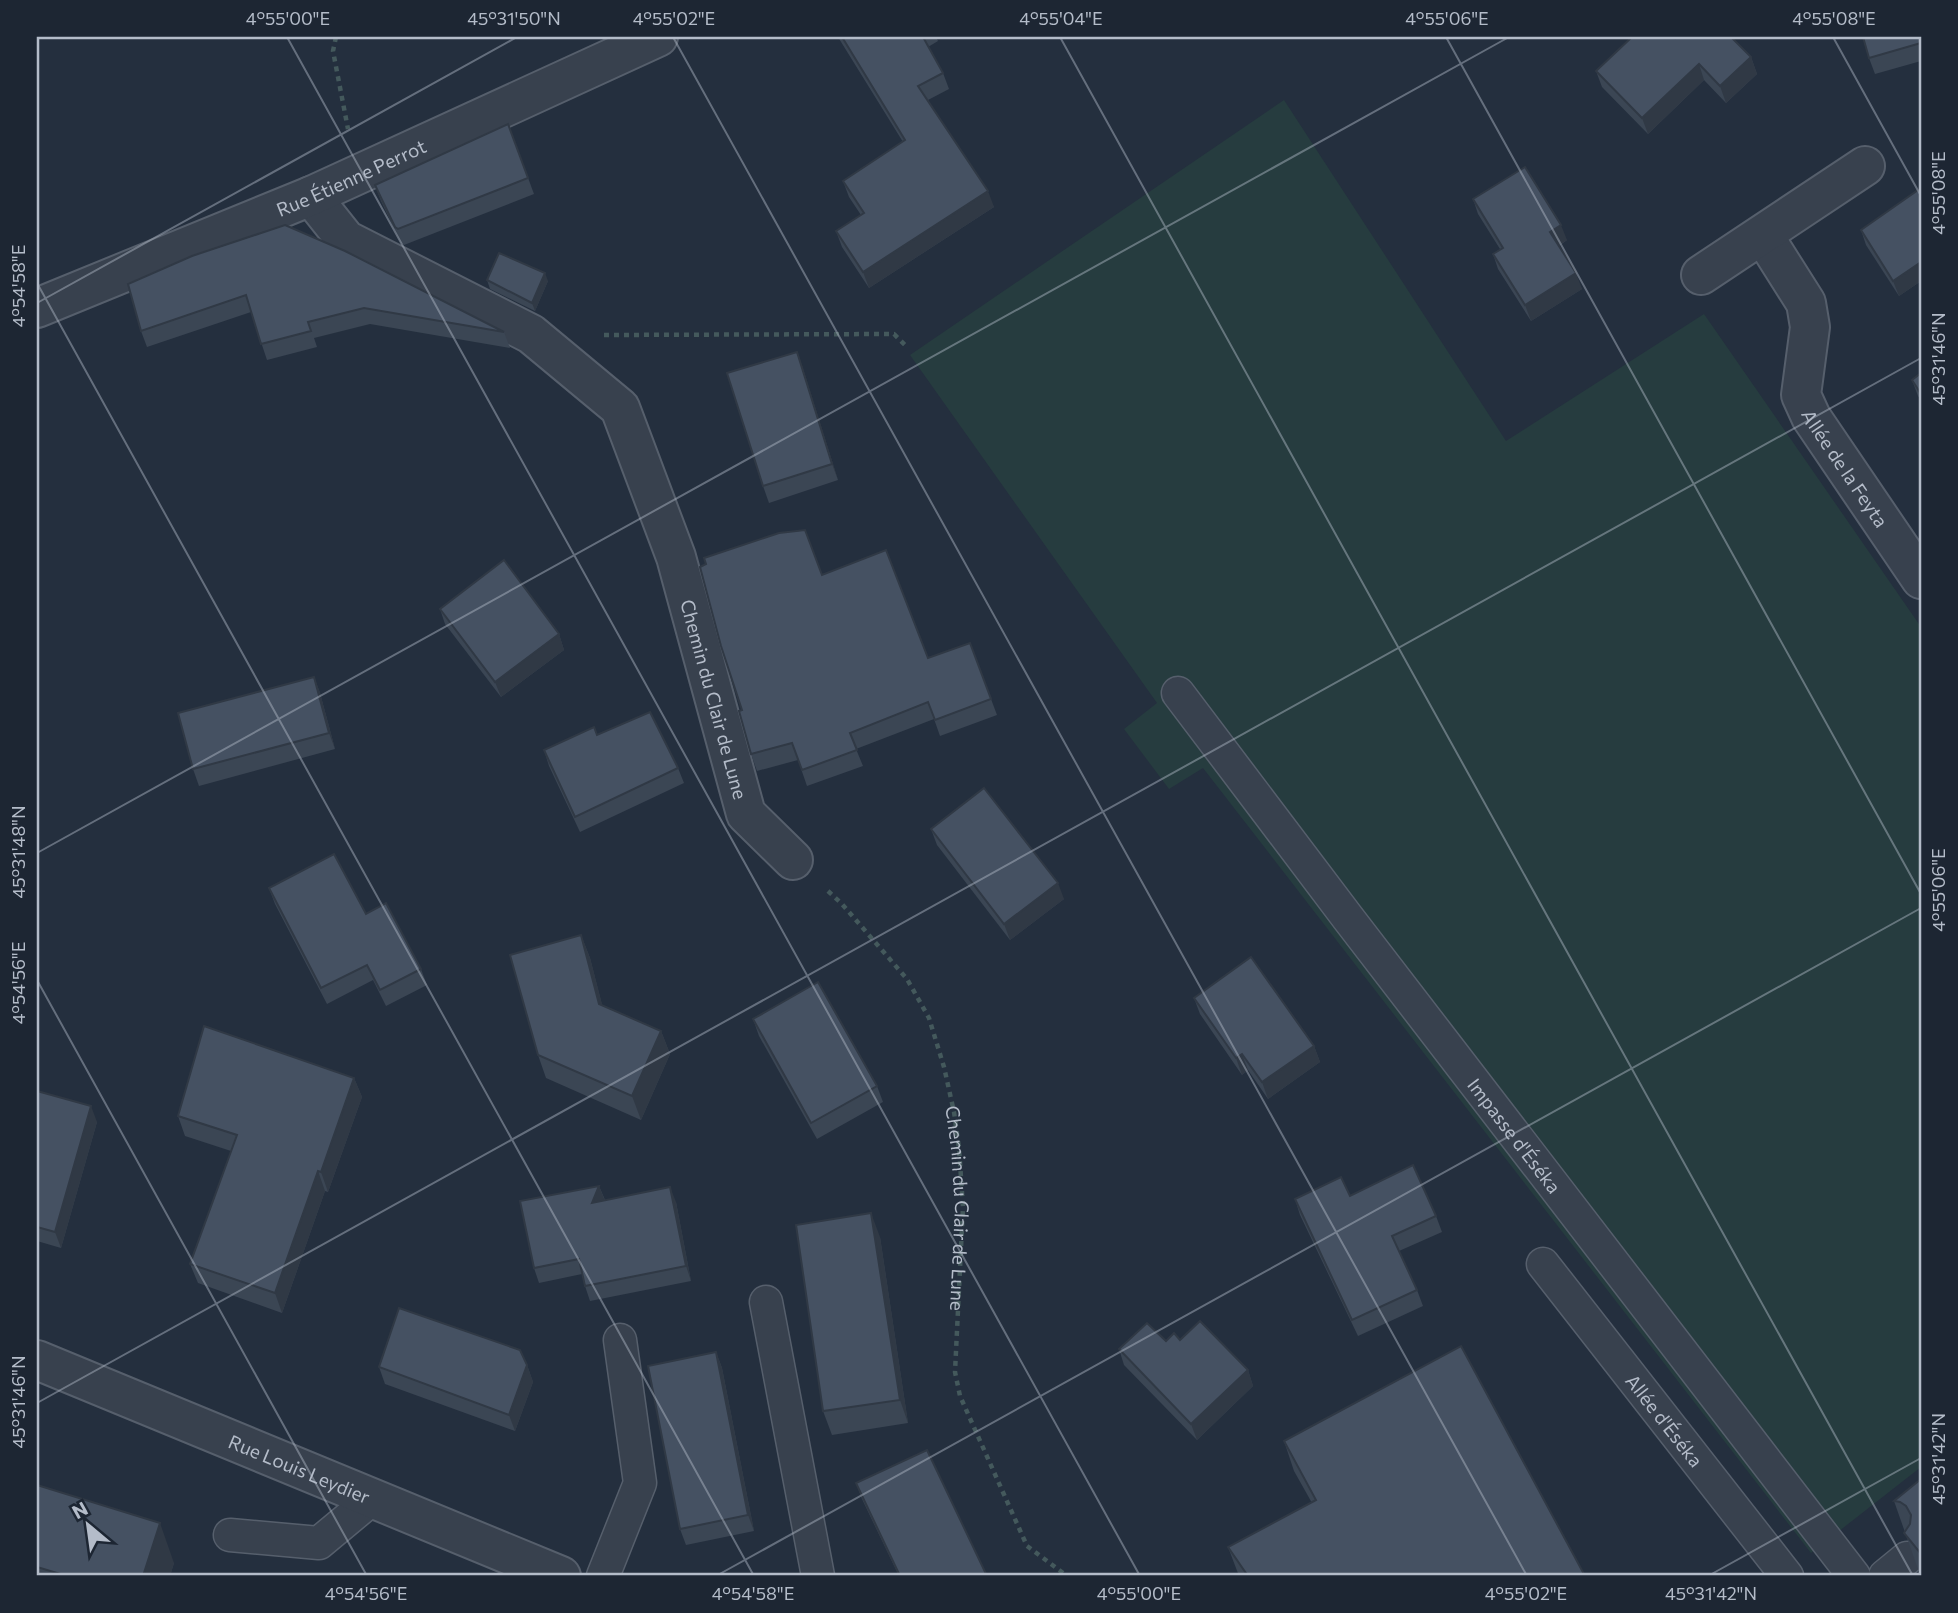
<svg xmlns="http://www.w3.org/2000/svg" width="1958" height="1613" viewBox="0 0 1958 1613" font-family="Commissioner,sans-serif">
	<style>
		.green { fill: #263c3f }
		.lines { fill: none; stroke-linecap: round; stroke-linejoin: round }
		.service-casing { stroke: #565f6c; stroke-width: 35 }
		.minor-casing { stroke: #565f6c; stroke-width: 42 }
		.tertiary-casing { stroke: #565f6c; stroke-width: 42 }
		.path { stroke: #44595c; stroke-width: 4.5; stroke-dasharray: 5 5; stroke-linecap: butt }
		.service { stroke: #38414e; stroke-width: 32 }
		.minor { stroke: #38414e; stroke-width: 38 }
		.tertiary { stroke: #38414e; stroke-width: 38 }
		.wall { fill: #3b4654 }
		.shaded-wall { fill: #303945 }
		.building { fill: #455162; stroke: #303945; stroke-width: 2 }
		.ticks { fill: none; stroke: #b4bcc9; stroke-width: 2; stroke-opacity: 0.45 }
		.labels { text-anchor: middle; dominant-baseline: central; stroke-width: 5; stroke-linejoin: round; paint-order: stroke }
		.street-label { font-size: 19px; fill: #b4bcc9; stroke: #1d2633 }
		.neatline { fill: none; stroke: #b4bcc9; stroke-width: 2.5 }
		.ticks-label { font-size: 18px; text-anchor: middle; fill: #b4bcc9 }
	</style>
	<rect width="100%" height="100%" fill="#242f3e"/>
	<polygon class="green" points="1284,100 1506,441 1704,314 1921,627 1921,1467 1811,1553 1203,768 1169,789 1124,729 1157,703 910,355"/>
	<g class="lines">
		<defs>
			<g id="service">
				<path id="s2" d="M1178,693L1348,918L1854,1576"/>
				<path id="s3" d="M1543,1264L1787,1576"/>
				<polyline points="766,1302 818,1576"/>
				<polyline points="230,1535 319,1543 373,1498"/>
				<polyline points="603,1576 640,1483 620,1340"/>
				<polyline points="1885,1576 1907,1558"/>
			</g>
			<g id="minor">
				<path id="s4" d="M311,196L346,240L531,334L620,408L676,557L746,814L793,860"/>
				<path id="s5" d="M1763,235L1806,303L1810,327L1801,395L1811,417L1921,579"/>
				<polyline points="1701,275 1865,166"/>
				<path id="s6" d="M37,308L311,196L658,37"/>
			</g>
			<g id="tertiary">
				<path id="s7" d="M37,1360L561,1576"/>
			</g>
		</defs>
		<use href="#service" class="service-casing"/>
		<use href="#minor" class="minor-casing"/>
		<use href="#tertiary" class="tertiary-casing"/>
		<g class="path">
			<polyline points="336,37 333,51 348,129"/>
			<polyline points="604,335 894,334 907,347"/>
			<path id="s1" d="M828,891L842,904L907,979L929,1018L944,1067L954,1112L959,1148L963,1207L955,1372L960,1396L1027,1546L1067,1576"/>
		</g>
		<use href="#service" class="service"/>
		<use href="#minor" class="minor"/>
		<use href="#tertiary" class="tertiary"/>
	</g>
	<g class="wall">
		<polygon points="838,37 936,37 938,41 928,47 943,73 949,89 928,100 994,207 869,288 842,247 836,231 861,215 849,197 843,181 903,142"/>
		<polygon points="1921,37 1921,61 1875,74 1869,58"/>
		<polygon points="1676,38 1751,57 1757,74 1726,103 1704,80 1648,134 1602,87 1596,71"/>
		<polygon points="508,124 534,194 404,245 401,243 381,201 375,185"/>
		<polygon points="1921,188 1921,281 1899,296 1866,245 1861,230"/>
		<polygon points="1473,199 1567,240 1559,246 1582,289 1531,321 1498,269 1493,254 1500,249 1478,214"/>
		<polygon points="192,256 504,332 510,348 370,324 314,338 317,347 267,360 251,312 147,347 141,331"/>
		<polygon points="487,280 548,281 535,311 490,289"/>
		<polygon points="797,352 838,480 769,503 763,486"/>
		<polygon points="1921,373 1921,401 1918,396 1912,380"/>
		<polygon points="822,575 928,658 970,643 997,715 940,736 934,719 856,749 863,766 807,786 798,760 757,771 751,754 742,710"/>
		<polygon points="440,609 559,634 564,650 501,697 445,624"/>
		<polygon points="314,677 320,693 335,749 199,786 193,769"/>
		<polygon points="597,735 678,768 684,783 580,832 549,766 544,750"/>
		<polygon points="931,829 1064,899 1010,940 937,845"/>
		<polygon points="269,888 366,914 421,969 427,985 386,1006 373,980 327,1004 275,904"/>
		<polygon points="581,935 590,958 602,1005 661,1031 670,1054 641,1120 546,1078 538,1055"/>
		<polygon points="1194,998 1314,1046 1320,1062 1268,1099 1248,1070 1242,1075 1200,1014"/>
		<polygon points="753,1019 877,1086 883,1102 817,1139 759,1036"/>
		<polygon points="354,1078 362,1097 328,1192 325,1191 282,1313 198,1283 190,1264 231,1151 185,1136 178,1116"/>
		<polygon points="37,1091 97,1122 61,1248 37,1241"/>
		<polygon points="599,1186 605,1200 676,1202 691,1281 590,1301 585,1286 582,1274 539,1283 534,1268"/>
		<polygon points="1350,1196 1436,1216 1442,1232 1399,1251 1417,1290 1423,1306 1358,1336 1300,1215 1295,1199"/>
		<polygon points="880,1237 908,1423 832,1435 823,1411"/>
		<polygon points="1180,1340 1248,1370 1253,1386 1197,1440 1124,1365 1119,1349 1166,1341"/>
		<polygon points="716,1352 722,1368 754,1531 686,1545 680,1529"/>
		<polygon points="527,1365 533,1382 515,1431 385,1384 379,1367"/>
		<polygon points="1284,1441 1585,1576 1239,1576 1228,1547 1312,1503 1294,1471"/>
		<polygon points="1921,1479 1921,1575 1919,1572 1894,1501"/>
		<polygon points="856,1483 987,1576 899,1576 862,1499"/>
		<polygon points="37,1485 174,1563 170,1576 37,1576"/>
	</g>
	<g class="shaded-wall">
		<polygon points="1751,57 1757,74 1726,103 1720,86"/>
		<polygon points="1699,64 1704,80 1648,134 1642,118"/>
		<polygon points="988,191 994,207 869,288 863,272"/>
		<polygon points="1561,225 1567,240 1556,247 1550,232"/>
		<polygon points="1921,262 1921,281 1899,296 1893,281"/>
		<polygon points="545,273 548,281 535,311 532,303"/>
		<polygon points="1576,273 1582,289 1531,321 1525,305"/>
		<polygon points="797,352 803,368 838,480 832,464"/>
		<polygon points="559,634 564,650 501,697 495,682"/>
		<polygon points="314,677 320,693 335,749 329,733"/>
		<polygon points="1058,883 1064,899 1010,940 1004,924"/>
		<polygon points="581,935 590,958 608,1027 599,1004"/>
		<polygon points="661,1031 670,1054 641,1120 632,1096"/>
		<polygon points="1314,1046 1320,1062 1268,1099 1262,1082"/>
		<polygon points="1242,1054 1248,1070 1242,1075 1236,1058"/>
		<polygon points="354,1078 362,1097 328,1192 321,1172"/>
		<polygon points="91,1106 97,1122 61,1248 55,1232"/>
		<polygon points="318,1171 325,1191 282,1313 275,1293"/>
		<polygon points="599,1186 605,1201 592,1203"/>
		<polygon points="670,1187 676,1202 691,1281 686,1266"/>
		<polygon points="871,1213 880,1237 908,1423 900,1400"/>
		<polygon points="716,1352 722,1368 754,1531 748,1515"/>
		<polygon points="527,1365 533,1382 515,1431 509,1415"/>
		<polygon points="1248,1370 1253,1386 1197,1440 1191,1424"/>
		<polygon points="160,1523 174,1563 170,1576 143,1576"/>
	</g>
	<g class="building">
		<polygon points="842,37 923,37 943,73 918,86 988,191 863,272 836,231 864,213 843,181 905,140"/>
		<polygon points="1632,37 1675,37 1676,38 1678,37 1731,37 1751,57 1720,86 1699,64 1642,118 1596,71"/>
		<polygon points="1863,37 1921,37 1921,43 1869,58"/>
		<polygon points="508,124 528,178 398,229 395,227 375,185"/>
		<polygon points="1525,167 1561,225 1550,232 1576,273 1525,305 1493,254 1503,248 1473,199"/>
		<polygon points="1921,188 1921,262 1893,281 1861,230"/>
		<polygon points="285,225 345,251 504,332 364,308 308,322 311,331 261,344 246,295 141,331 128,284 192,256"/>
		<polygon points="499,253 545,273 532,303 487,280"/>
		<polygon points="797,352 832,464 763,486 727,373"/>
		<polygon points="1921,373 1921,394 1912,380"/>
		<polygon points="805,530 822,575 886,550 928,658 970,643 991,699 935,720 928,702 850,733 857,750 802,770 792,743 751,754 739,711 742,710 721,646 700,567 706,564 704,558 779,533"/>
		<polygon points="504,560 559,634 495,682 440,609"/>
		<polygon points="314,677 329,733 193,769 178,713"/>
		<polygon points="650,712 678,768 575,817 544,750 594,727 597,735"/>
		<polygon points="984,788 1058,883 1004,924 931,829"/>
		<polygon points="334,854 366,914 386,903 421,969 380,990 367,965 321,988 269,888"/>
		<polygon points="581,935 599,1004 661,1031 632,1096 538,1055 510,955"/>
		<polygon points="1251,957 1314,1046 1262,1082 1242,1054 1236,1058 1194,998"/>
		<polygon points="818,982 877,1086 811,1123 753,1019"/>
		<polygon points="204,1026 354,1078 321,1172 318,1171 275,1293 190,1264 237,1135 178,1116"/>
		<polygon points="37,1091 91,1106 55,1232 37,1227"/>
		<polygon points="1413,1165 1436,1216 1392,1236 1417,1290 1352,1320 1295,1199 1341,1177 1350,1196"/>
		<polygon points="599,1186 592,1203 670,1187 686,1266 585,1286 579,1259 534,1268 520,1201"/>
		<polygon points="871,1213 900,1400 823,1411 796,1225"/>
		<polygon points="399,1308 520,1350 527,1365 509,1415 379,1367"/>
		<polygon points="1200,1321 1248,1370 1191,1424 1119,1349 1147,1323 1166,1341 1174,1333 1180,1340"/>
		<polygon points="1461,1346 1585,1576 1248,1576 1228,1547 1316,1500 1284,1441"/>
		<polygon points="716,1352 748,1515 680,1529 648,1366"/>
		<polygon points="927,1450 987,1576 900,1576 856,1483"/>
		<polygon points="1921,1479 1921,1554 1904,1533 1910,1524 1911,1515 1906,1506 1900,1502 1894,1501"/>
		<polygon points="37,1485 160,1523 143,1576 67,1576 37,1567"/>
	</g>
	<path class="ticks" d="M287,37L1140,1576M673,37L1527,1576M1060,37L1913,1576M1446,37L1921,894M1833,37L1921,196M37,283L754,1576M37,303L517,37M37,853L1509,37M37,980L367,1576M37,1403L1921,358M716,1576L1921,908M1708,1576L1921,1458"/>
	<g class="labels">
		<g class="street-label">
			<text stroke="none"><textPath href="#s6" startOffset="340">Rue Étienne Perrot</textPath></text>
			<text stroke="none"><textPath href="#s5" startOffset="259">Allée de la Feyta</textPath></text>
			<text stroke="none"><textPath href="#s4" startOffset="686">Chemin du Clair de Lune</textPath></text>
			<text stroke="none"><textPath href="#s2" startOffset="556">Impasse d'Éséka</textPath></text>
			<text stroke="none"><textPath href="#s1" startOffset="357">Chemin du Clair de Lune</textPath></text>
			<text stroke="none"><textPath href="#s3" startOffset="198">Allée d'Éséka</textPath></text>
			<text stroke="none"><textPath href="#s7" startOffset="284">Rue Louis Leydier</textPath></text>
		</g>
	</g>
	<rect width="1958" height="1613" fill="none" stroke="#1d2633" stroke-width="77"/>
	<g transform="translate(88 1525) rotate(331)" stroke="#1d2633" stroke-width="5" paint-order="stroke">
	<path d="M0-5L12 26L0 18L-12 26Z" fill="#b4bcc9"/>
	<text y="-10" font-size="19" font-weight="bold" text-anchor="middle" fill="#b4bcc9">N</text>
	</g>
	<rect x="38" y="38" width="1882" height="1536" class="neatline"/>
	<g class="ticks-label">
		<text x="288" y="25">4°55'00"E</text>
		<text x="514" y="25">45°31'50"N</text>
		<text x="674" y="25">4°55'02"E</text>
		<text x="1061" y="25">4°55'04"E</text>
		<text x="1447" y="25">4°55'06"E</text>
		<text x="1834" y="25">4°55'08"E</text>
		<text transform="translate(1939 193) rotate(-90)" y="6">4°55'08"E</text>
		<text transform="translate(19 286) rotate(-90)" y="6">4°54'58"E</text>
		<text transform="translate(1939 359) rotate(-90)" y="6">45°31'46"N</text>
		<text transform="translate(19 852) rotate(-90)" y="6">45°31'48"N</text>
		<text transform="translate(1939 890) rotate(-90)" y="6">4°55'06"E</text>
		<text transform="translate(19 983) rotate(-90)" y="6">4°54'56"E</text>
		<text transform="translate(19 1402) rotate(-90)" y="6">45°31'46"N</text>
		<text transform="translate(1939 1459) rotate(-90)" y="6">45°31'42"N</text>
		<text x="366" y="1600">4°54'56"E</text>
		<text x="753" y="1600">4°54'58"E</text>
		<text x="1139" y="1600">4°55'00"E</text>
		<text x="1526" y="1600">4°55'02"E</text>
		<text x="1711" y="1600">45°31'42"N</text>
	</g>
</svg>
